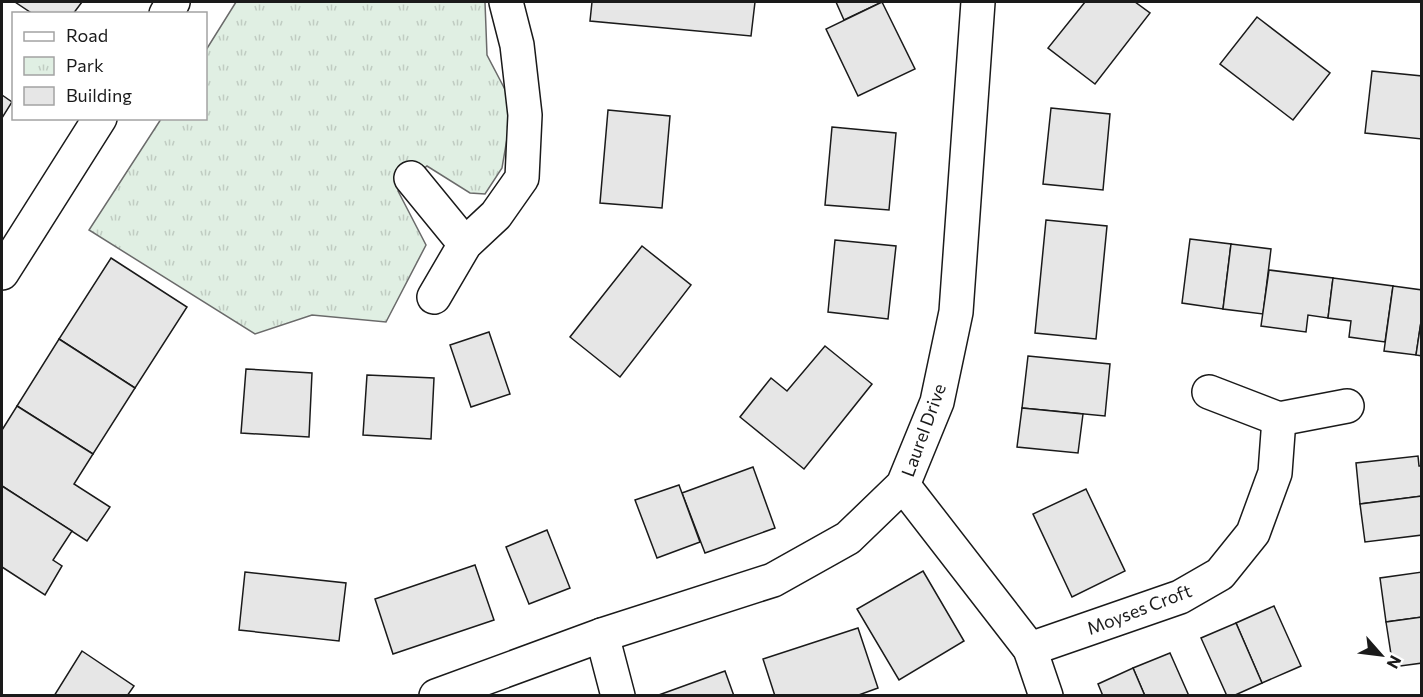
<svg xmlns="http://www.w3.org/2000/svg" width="1423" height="697" viewBox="0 0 1423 697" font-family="Commissioner,sans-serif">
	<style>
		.park { fill: url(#park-tufts); stroke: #6a6a6a; stroke-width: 1.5 }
		.building { fill: #e6e6e6; stroke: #1a1a1a; stroke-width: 1.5 }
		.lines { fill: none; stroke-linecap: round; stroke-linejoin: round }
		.street-casing { stroke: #1a1a1a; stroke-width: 36 }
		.street { stroke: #fff; stroke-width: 33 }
		.labels { text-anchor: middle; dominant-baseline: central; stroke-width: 4.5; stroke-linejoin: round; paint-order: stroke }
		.street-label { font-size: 18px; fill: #1a1a1a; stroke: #fff }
	</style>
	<defs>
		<pattern id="park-tufts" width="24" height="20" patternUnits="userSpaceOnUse" patternTransform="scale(1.5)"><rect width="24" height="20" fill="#e0efe3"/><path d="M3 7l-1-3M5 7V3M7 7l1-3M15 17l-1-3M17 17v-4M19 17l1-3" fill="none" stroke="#c0ccc2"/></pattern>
	</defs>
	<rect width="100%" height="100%" fill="#fff"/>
	<polygon class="park" points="236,2 485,2 487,55 510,99 508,133 502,168 485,194 470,193 427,166 398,191 426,245 386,322 312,315 255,334 89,230 161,119 206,118 206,50"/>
	<g class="building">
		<polygon points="15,2 82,2 73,14 33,14"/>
		<polygon points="592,2 755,2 751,36 590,21"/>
		<polygon points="836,2 882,2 844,20"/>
		<polygon points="882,2 915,69 858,96 826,29"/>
		<polygon points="1085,2 1135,2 1150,13 1095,84 1048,48"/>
		<polygon points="1257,17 1330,73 1293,120 1220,64"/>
		<polygon points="1372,71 1422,76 1422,139 1365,133"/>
		<polygon points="2,95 12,102 2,118"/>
		<polygon points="1051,108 1110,114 1103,190 1043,184"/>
		<polygon points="608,110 670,116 662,208 600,203"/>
		<polygon points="832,127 896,133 889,210 825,205"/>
		<polygon points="1046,220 1107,226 1096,339 1035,333"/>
		<polygon points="1190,239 1231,244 1223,309 1182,303"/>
		<polygon points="835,240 896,246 888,319 828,312"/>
		<polygon points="1231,244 1271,249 1263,314 1223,309"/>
		<polygon points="642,246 691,285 620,377 570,337"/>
		<polygon points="111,258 187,307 135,388 59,339"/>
		<polygon points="1269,270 1333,278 1328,318 1308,315 1306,332 1261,326"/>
		<polygon points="1333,278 1393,286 1385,342 1349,337 1351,321 1328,318"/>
		<polygon points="1393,286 1422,290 1422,315 1416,355 1384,351"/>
		<polygon points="1422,315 1422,356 1416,355"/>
		<polygon points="489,332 510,394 471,407 450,345"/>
		<polygon points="59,339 135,388 93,454 17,406"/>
		<polygon points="825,346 872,384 804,469 740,417 771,378 787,391"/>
		<polygon points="1028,356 1110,364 1105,416 1022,408"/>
		<polygon points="246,369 312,373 309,437 241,433"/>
		<polygon points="367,375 434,378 431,439 363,435"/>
		<polygon points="17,406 93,454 74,484 110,507 87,541 2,486 2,430"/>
		<polygon points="1022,408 1083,414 1078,453 1017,447"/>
		<polygon points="1418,456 1419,466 1422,466 1422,496 1360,504 1356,463"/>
		<polygon points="753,467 775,528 705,553 682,493"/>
		<polygon points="679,485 700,542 657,558 635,500"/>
		<polygon points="2,486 72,531 53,560 62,566 45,595 2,567"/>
		<polygon points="1086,489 1125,571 1072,597 1033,514"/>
		<polygon points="1422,496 1422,535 1365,542 1360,504"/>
		<polygon points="547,530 570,588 529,604 506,547"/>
		<polygon points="475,565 494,620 393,654 375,599"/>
		<polygon points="923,571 964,641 899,680 857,609"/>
		<polygon points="245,572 346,583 339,641 239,630"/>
		<polygon points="1422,572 1422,617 1386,622 1380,578"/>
		<polygon points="1274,606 1301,666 1262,683 1236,623"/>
		<polygon points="1422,617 1422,663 1393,667 1386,622"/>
		<polygon points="1236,623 1262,683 1233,696 1227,696 1201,638"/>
		<polygon points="858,628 878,688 856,696 775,696 763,659"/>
		<polygon points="82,651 134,686 127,696 54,696"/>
		<polygon points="1170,653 1189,696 1145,696 1133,668"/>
		<polygon points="1133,668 1145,696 1103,696 1098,684"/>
		<polygon points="725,671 734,696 656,696"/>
	</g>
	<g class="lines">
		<defs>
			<g id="street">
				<polyline points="166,14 173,2"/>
				<polyline points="411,178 465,244"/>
				<polyline points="2,273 100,118"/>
				<polyline points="434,297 465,244 496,215 522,178 525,115 517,45 506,2"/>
				<polyline points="1209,392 1279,419 1347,406"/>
				<polyline points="903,485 1030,649 1046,696"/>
				<polyline points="602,635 618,696"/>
				<polyline points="1030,649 1180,597 1220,574 1253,533 1275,473 1279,419"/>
				<polyline points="436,696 602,635 773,580 848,538 903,485 937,402 956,312 978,2"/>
			</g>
		</defs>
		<use href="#street" class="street-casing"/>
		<use href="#street" class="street"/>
	</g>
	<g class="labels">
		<g class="street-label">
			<text transform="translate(923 430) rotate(-70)">Laurel Drive</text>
			<text transform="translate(1139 609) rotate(-21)">Moyses Croft</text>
		</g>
	</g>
	<rect width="1423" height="697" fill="none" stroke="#1a1a1a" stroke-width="6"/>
	<rect x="12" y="12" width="195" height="108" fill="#ffffff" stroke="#a3a3a3" stroke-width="1.5"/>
	<rect x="24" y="32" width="30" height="9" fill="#ffffff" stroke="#a3a3a3" stroke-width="1.5"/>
	<text x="66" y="42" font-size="18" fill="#1a1a1a">Road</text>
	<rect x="24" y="57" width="30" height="18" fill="url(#park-tufts)" stroke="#a3a3a3" stroke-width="1.5"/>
	<text x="66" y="72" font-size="18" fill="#1a1a1a">Park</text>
	<rect x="24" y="87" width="30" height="18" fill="#e6e6e6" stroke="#a3a3a3" stroke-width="1.5"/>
	<text x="66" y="102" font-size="18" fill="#1a1a1a">Building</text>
	<g transform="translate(1381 655) rotate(118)" stroke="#ffffff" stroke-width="4.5" paint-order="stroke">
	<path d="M0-4.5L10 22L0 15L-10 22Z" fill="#1a1a1a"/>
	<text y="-9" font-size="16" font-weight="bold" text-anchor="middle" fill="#1a1a1a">N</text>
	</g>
</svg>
